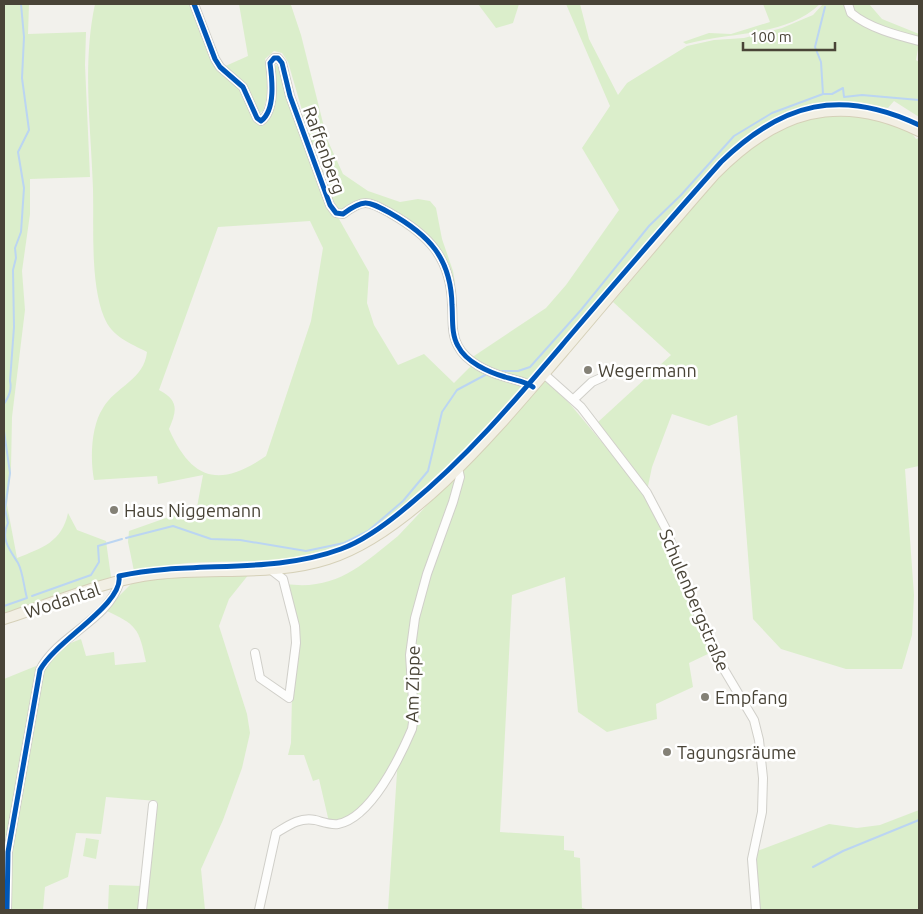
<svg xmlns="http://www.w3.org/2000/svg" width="923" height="914" viewBox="0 0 923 914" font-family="Ubuntu,sans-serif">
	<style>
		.green { fill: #dbeecb; fill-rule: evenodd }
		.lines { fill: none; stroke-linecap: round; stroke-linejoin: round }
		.stream { stroke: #bbd5f2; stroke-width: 2 }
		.minor-casing { stroke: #d0cfc9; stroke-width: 10 }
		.major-casing { stroke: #d5d0b8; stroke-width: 12 }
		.minor { stroke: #fdfdfc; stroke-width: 8 }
		.major { stroke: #f2efe4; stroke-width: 10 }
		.cycleway-casing { stroke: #fff; stroke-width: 8 }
		.cycleway { stroke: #0057b8; stroke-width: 5 }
		.poi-dot { fill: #848176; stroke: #fff; stroke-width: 2 }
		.labels { text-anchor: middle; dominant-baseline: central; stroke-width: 5; stroke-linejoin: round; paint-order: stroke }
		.street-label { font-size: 18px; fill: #494437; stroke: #fff }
		.poi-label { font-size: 18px; fill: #494437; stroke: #fff; text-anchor: start }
	</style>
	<rect width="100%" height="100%" fill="#f2f1ec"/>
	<g class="green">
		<path d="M4,4H29L28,34L86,32L85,65L90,177L30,179V214L22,271L25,310L12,417L11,468L7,505L17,558C42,548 62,542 68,513L77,530L106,541L111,577L4,613Z"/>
		<path d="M95,4H193L214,66L239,86L255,121L263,126L273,104L274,66L277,65L312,149L321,162L327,188V203L339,219L369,272L367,303L374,325L398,365L424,354L454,383L472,365L523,385L524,388C478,440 394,534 327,552C281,564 234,560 187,563C169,565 152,568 134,571L128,542L129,531L197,507L203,475L158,484L157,476L94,480C90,459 91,426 103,408C116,386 144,380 147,352C130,343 112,337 104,317C90,282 94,228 93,189C91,127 82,65 95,4ZM310,221L323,248L311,321L266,456C220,488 192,481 169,429C177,411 179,400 159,390L218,227Z"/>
		<path d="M239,4H294L291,5L301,35L327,139L343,174L368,191L400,202L418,199L430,201L436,208L442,239L453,271L455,283L452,289L438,248L384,207L366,199L337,213L328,202V188L323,161L313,148L288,62L282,53L274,51L265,59C270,77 269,93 263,111L260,113L240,84L221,68L248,56Z"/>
		<polygon points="478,4 519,4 513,23 496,28"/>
		<polygon points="566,4 580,4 589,39 618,95 627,83 687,46 714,40 744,38 782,28 813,15 823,4 821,4 869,4 882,19 919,34 919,40 850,14 919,43 916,60 919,62 919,117 894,101 888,108 854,103 813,106 782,115 751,133 720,159 633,257 529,381 489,369 471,358 546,308 566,285 619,210 582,148 610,106"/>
		<path d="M763,4H820C784,38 731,31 686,44L683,42L709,33L731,34L770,22Z"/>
		<polygon points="858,113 909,129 916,139 919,138 919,466 905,469 914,595 912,635 902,669 846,669 781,649 753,619 737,415 709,426 672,414 652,467 647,491 632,466 598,422 671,355 613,302 710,187 748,149 769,134 803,119"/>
		<path d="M545,380L570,404L646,495L659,517L712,652L689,663L693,687L656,704L657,719L607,732L578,712L565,577L512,595L500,832L564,836V850L574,851V857L580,858L582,908L590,910H388L398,757C385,779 360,827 329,822L319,779L313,781L304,755H288L291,743L292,695L298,643L286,584C336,591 362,565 398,536Z"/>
		<path d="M249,574L229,599L219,626L247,714L250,733L242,768L223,820L201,869L205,910H145L157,801L106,797L101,834L76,833L68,877L45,887L43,910H10V853L44,666L63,646L81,639L86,656L114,652L115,665L146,662C139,628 137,625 105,610L132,583L171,576Z"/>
		<polygon points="36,666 4,854 4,883 4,679"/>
		<polygon points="919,810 919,910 757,910 754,865 757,851 829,824 857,828 880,825"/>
		<polygon points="86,838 99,840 96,859 83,856"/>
		<polygon points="109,885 143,886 141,910 108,910"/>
	</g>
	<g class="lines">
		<g class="stream">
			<polyline points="823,94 821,62 815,47 825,7"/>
			<polyline points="502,371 518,371 530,367 581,310 649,226 681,195 734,136 772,113 823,94 832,94 843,88 844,97 862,95 919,100"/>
			<path d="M4,404C9,396 12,390 10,381L14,327L13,270L16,258L15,248L21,232L24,188L18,152L29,130L22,78L24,37L21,4"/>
			<path d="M4,431L10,473L5,509L8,523C0,539 10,550 18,563C23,572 24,588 27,598L4,606"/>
			<polyline points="126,538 173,526 211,539 240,540 306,551 344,543 368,531 403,501 428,471 442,412 457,390 487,374"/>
			<polyline points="32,596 91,575 99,562 98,546 122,539"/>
			<polyline points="813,867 843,851 919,820"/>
		</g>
		<defs>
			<g id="minor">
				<path d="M194,4L215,59L220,67L243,87L257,118L261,121C276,110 272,78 270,63L274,58H278L282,63L290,96L330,205L336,213L343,214C364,198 368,201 390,213C429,235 451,258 452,305C453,318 451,334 458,346C466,362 488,372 505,377C514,380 525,381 533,387"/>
				<path d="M848,4L851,13C869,28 896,35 919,41"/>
				<polyline points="544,374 581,407 647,493 667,531 685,583 716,656 754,720 759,740 763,778 762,812 752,859 756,910"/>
				<polyline points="574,399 592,382 603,377"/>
				<polyline points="255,653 260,678 289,698 296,643 295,626 283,579 270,569"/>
				<path d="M7,910L8,852L40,670C59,634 108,621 120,581"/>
				<polyline points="142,910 153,805"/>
				<path d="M259,910L276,833C289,825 300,817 315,820C323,822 330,825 338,824C371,818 400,757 412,729L414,716L410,655L415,618L427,574L453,502L460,477L458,468"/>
			</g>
			<path id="major" d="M4,619C54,603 104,580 157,574C213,567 273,577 328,559C414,532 504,420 562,353C613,293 663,233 715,174C776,112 838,91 919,131"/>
		</defs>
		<use href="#minor" class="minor-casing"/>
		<use href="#major" class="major-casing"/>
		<use href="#minor" class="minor"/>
		<use href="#major" class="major"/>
		<defs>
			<g id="cycleway">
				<path d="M194,4L215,59L220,67L243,87L257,118L261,121C276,110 272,78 270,63L274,58H278L282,63L290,96L330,205L336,213L343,214C364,198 368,201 390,213C429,235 451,258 452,305C453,318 451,334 458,346C466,362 488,372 505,377C514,380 525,381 533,387"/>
				<path d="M7,910L8,852L40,670C55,641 124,604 119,576C192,560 271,575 341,549C366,540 389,522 409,505C471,454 522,392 574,331C622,275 671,218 721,162C783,102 841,88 919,125"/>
			</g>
		</defs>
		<use href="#cycleway" class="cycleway-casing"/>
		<use href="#cycleway" class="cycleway"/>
	</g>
	<g class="poi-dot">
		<circle cx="588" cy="370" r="5"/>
		<circle cx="114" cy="510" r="5"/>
		<circle cx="705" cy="697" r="5"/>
		<circle cx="667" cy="752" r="5"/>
	</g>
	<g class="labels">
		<g class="street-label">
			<text transform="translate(325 150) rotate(70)">Raffenberg</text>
			<text transform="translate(62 600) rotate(-18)">Wodantal</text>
			<text transform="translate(695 600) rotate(67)">Schulenbergstraße</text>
			<text transform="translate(412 684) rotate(-89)">Am Zippe</text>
		</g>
		<g class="poi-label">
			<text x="598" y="370">Wegermann</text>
			<text x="124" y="510">Haus Niggemann</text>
			<text x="715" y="697">Empfang</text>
			<text x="677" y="752">Tagungsräume</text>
		</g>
	</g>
	<rect width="923" height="914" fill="none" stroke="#494437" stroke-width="10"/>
	<path d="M743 42v8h92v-8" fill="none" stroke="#494437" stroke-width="2.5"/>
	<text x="750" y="42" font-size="15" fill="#494437" stroke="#ffffff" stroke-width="4" paint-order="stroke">100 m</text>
</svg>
